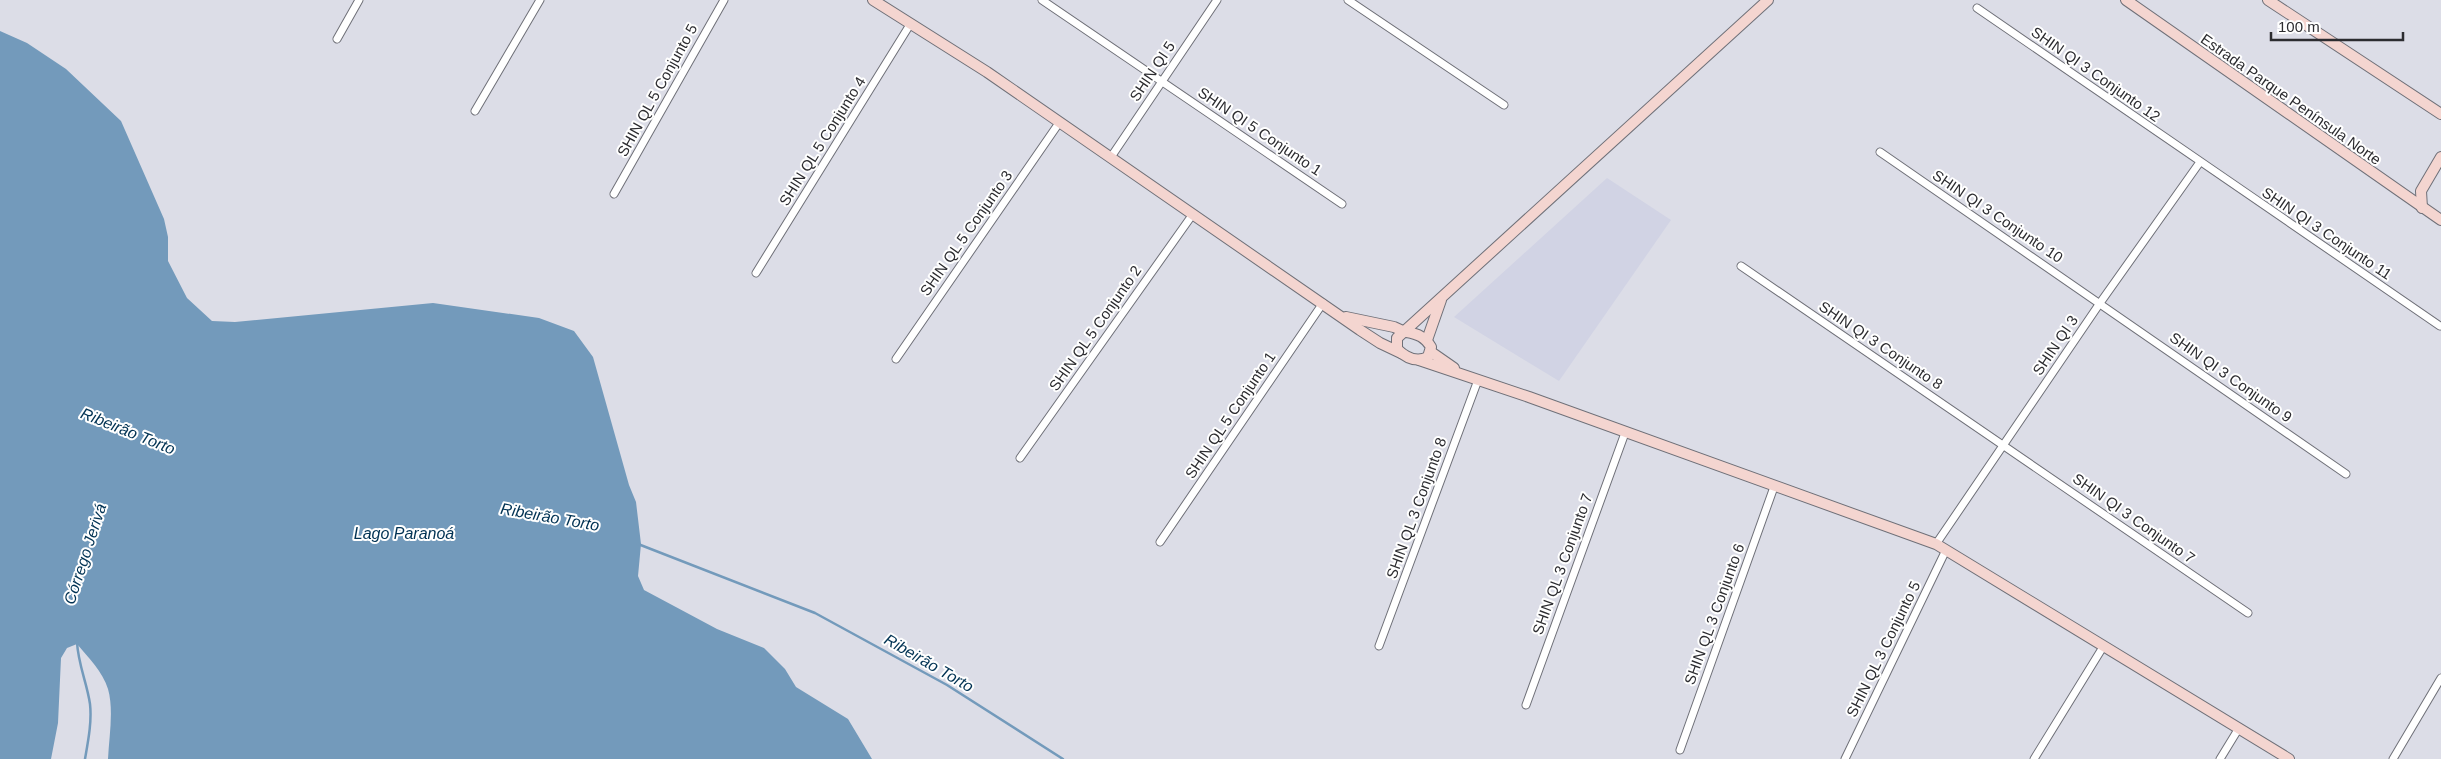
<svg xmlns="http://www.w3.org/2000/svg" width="2441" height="759" viewBox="0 0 2441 759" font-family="Arial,sans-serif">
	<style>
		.built { fill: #d1d3e4 }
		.water { fill: #739abb }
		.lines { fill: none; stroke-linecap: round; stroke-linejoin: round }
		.stream { stroke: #739abb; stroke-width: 2.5 }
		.street-casing { stroke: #6f7078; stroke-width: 9 }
		.secondary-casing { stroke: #6f7078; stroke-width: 12 }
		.street { stroke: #fff; stroke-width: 7 }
		.secondary { stroke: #f4d5d0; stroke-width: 10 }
		.labels { text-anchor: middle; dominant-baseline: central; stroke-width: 4; stroke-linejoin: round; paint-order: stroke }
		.street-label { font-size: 15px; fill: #2c2c30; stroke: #fff }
		.water-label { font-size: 16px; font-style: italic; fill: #013253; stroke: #fff }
	</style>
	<rect width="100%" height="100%" fill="#dcdde7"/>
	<polygon class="built" points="1607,178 1671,220 1559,381 1454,317"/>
	<path class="water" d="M0,31L27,43L66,69L121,121L164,219L168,237V261L187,298L212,321L235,322L433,303L539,318L574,331L593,357L629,485L636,502L641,544L638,576L644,590L717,629L764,648L785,669L796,687L848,719L872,759H108C109,737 114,710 108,689C103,672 88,657 77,644L67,648L61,658L58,723L51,759H0Z"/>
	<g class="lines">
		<g class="stream">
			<polyline points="638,544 815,613 947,685 1063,759"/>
			<path d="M77,642C78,664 87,683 90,704C92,722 88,742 85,759"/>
		</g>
		<defs>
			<g id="street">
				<polyline points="1042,0 1342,204"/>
				<polyline points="1348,0 1504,105"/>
				<polyline points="1977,8 2440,326"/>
				<polyline points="337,39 359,0"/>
				<polyline points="475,111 540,0"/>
				<polyline points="1880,152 2346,474"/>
				<polyline points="1111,157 1217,0"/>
				<polyline points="614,194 724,0"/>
				<polyline points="1741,266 2248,613"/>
				<polyline points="756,273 911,23"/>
				<polyline points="896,359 1059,123"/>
				<polyline points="1020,458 1193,214"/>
				<polyline points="1160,542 1323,303"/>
				<polyline points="1936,544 2100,303 2200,162"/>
				<polyline points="1379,646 1478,380"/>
				<polyline points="1526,705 1625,433"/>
				<polyline points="1680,750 1774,487"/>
				<polyline points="1845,759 1946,550"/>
				<polyline points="2034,759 2103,647"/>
				<polyline points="2220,759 2239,728"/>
				<polyline points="2393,759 2441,678"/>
			</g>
			<g id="secondary">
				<polyline points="873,0 987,72 1360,330 1380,343 1401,353"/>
				<polyline points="2126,0 2441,220"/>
				<polyline points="2268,0 2441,114"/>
				<polyline points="2422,208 2421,191 2441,157"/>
				<polyline points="1346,317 1394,327 1405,332"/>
				<path d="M1407,332C1418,334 1425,337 1431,347L1428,357C1416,363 1406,358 1397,349V338L1768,0"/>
				<polyline points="1427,340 1441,300"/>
				<polyline points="1431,352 1454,368"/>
				<polyline points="1419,360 1529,397 1936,544 2289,759"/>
			</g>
		</defs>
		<use href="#street" class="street-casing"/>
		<use href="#secondary" class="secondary-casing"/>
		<use href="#street" class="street"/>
		<use href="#secondary" class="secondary"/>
	</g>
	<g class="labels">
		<g class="street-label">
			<text transform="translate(1152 71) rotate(-56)">SHIN QI 5</text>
			<text transform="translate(2096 74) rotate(35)">SHIN QI 3 Conjunto 12</text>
			<text transform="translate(657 90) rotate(-61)">SHIN QL 5 Conjunto 5</text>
			<text transform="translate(2291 99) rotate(35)">Estrada Parque Península Norte</text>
			<text transform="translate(1260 131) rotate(34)">SHIN QI 5 Conjunto 1</text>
			<text transform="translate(822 141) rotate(-58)">SHIN QL 5 Conjunto 4</text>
			<text transform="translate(1998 216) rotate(34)">SHIN QI 3 Conjunto 10</text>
			<text transform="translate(966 233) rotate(-55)">SHIN QL 5 Conjunto 3</text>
			<text transform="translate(2327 233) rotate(34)">SHIN QI 3 Conjunto 11</text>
			<text transform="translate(1095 328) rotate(-55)">SHIN QL 5 Conjunto 2</text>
			<text transform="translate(1881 345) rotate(34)">SHIN QI 3 Conjunto 8</text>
			<text transform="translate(2055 345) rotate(-56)">SHIN QI 3</text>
			<text transform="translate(2231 377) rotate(35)">SHIN QI 3 Conjunto 9</text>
			<text transform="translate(1230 415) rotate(-56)">SHIN QL 5 Conjunto 1</text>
			<text transform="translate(1416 508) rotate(-70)">SHIN QL 3 Conjunto 8</text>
			<text transform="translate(2134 518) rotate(35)">SHIN QI 3 Conjunto 7</text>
			<text transform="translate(1562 564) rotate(-70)">SHIN QL 3 Conjunto 7</text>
			<text transform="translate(1714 614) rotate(-70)">SHIN QL 3 Conjunto 6</text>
			<text transform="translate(1883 649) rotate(-64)">SHIN QL 3 Conjunto 5</text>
		</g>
		<g class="water-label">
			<text transform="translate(128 431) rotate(22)">Ribeirão Torto</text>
			<text transform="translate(550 517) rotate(10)">Ribeirão Torto</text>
			<text x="404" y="533">Lago Paranoá</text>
			<text transform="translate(85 554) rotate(-72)">Córrego Jerivá</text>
			<text transform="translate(929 663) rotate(30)">Ribeirão Torto</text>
		</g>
	</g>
	<path d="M2271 32v8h132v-8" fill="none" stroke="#2c2c30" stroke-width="2.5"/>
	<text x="2278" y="32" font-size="15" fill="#2c2c30" stroke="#ffffff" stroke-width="4" paint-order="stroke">100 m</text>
</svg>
